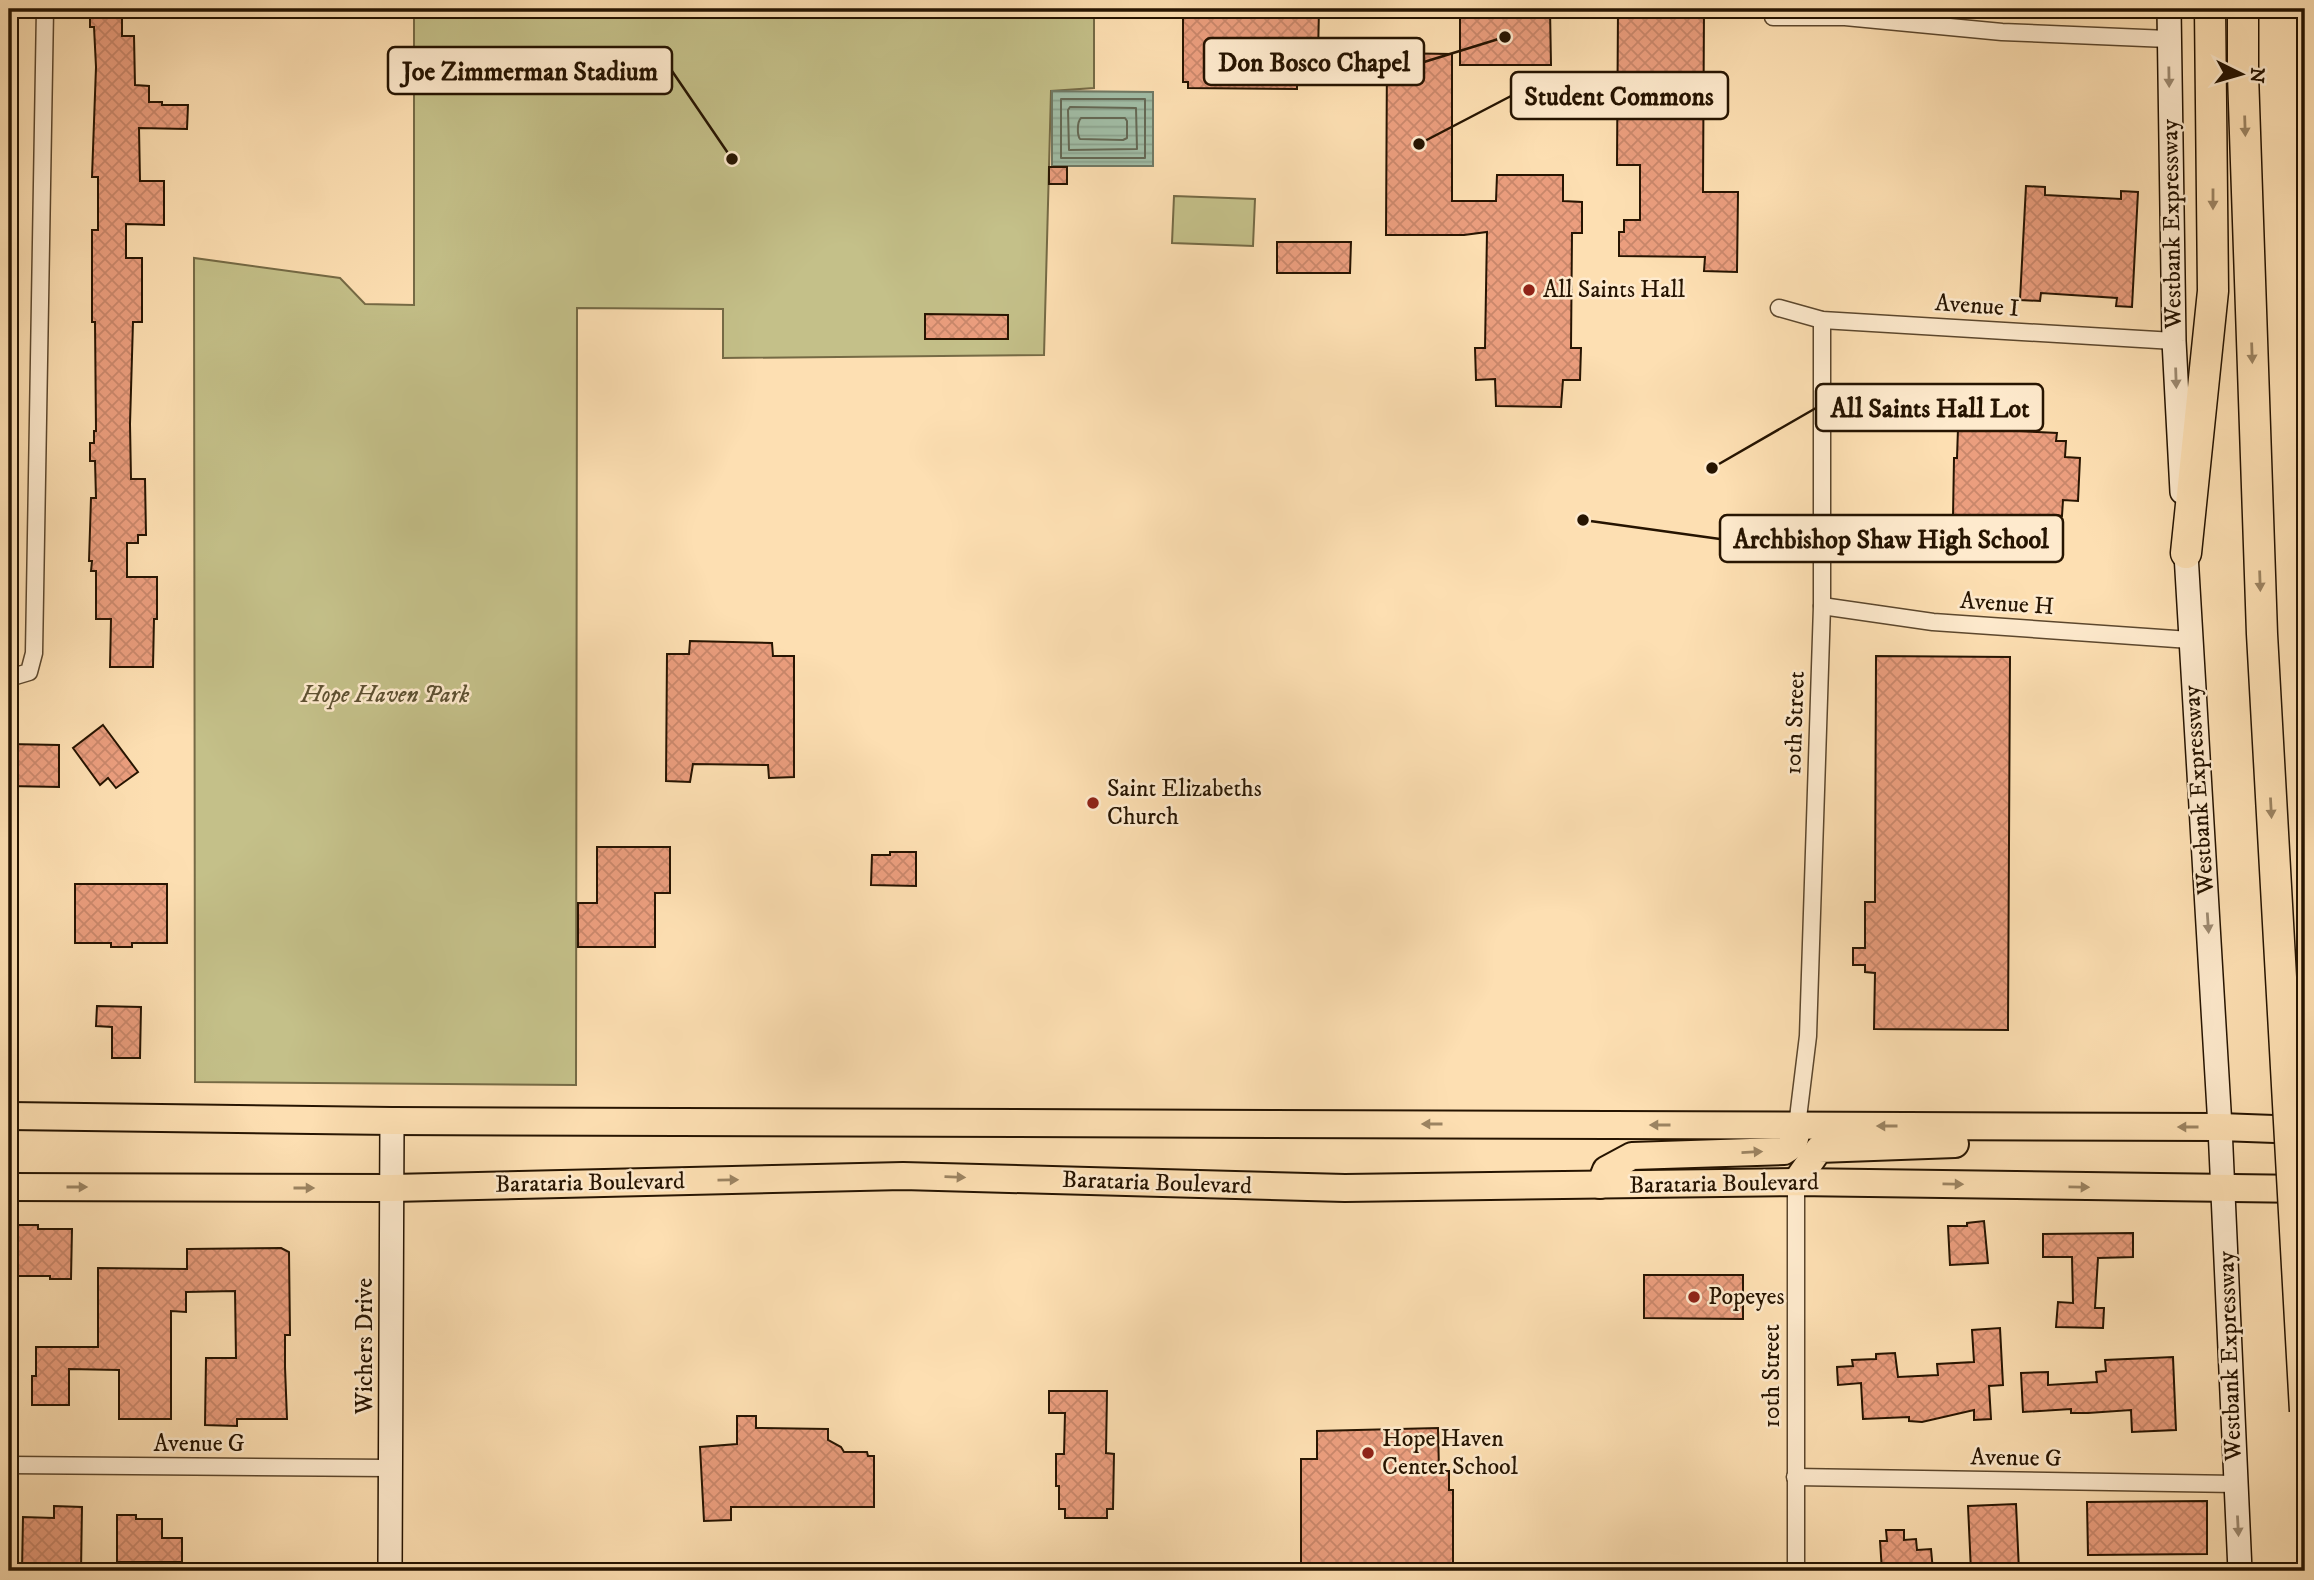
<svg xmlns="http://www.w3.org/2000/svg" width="2314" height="1580" viewBox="0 0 2314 1580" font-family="'IM FELL DW Pica',serif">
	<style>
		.park { fill: #c4c089; stroke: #756a45; stroke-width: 2 }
		.water { fill: url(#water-rules); stroke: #707964; stroke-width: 2 }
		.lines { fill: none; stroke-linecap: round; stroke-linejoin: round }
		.shore { stroke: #646854; stroke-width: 2 }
		.building { fill: url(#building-cross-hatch); stroke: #261401; stroke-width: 2 }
		.street-casing { stroke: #5c472d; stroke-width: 19 }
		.secondary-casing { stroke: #261401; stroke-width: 26 }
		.primary-casing { stroke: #261401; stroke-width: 30 }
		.highway-casing { stroke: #261401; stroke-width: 33 }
		.street { stroke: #feeacd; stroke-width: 16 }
		.secondary { stroke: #feeacd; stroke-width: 23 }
		.primary { stroke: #fddfb2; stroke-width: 26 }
		.highway { stroke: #fddfb2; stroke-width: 30 }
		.highway-bridge-casing { stroke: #261401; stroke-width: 33; stroke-linecap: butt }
		.highway-bridge { stroke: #fddfb2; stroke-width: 30 }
		.oneway { fill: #9d8a71 }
		.oneway2 { fill: #9c8462 }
		.poi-dot { fill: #8f2418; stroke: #feeacd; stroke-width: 2.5 }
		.labels { text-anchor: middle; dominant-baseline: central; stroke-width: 5; stroke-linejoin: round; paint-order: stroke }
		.street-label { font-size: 24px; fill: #261401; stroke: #feeacd }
		.poi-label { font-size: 24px; fill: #261401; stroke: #feeacd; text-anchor: start }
		.park-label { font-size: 24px; font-style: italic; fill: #5d5031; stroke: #feeacd }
		.leader { fill: none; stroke: #261401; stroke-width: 2.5 }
		.callout-dot { fill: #261401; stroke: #feeacd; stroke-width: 2.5 }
		.callout { fill: #feeacd; stroke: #261401; stroke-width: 2.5 }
		.callout-label { font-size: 26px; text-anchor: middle; font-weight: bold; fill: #261401 }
	</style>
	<defs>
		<pattern id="water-rules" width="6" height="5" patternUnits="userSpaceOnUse" patternTransform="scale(1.75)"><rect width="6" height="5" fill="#a1bda6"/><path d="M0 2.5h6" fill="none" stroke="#8aa28d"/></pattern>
		<pattern id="building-cross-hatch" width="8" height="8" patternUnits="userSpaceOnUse" patternTransform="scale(1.75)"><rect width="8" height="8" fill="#eb9e7e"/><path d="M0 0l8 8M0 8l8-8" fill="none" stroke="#c9876b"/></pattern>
	</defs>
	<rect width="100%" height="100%" fill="#fddfb2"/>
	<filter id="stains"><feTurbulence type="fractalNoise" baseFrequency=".00286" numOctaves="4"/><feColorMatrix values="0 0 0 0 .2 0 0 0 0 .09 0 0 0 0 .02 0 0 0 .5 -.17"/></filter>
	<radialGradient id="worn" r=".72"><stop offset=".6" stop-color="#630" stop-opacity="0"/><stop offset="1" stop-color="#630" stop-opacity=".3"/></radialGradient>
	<g class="park">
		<polygon points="414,9 1094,9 1094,88 1051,91 1044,355 723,358 723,309 577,308 576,1085 195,1082 194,258 340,278 365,304 414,305"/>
		<polygon points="1174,196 1255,199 1253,246 1172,243"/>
	</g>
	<polygon class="water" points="1052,91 1153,92 1153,166 1052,166"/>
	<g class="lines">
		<g class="shore">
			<rect x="1061" y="99" width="84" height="59"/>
			<polygon points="1070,107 1136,108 1137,149 1069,150 1068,110"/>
			<path d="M1081,118H1125L1127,121V138L1123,140L1080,139C1077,135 1077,122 1081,118Z"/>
		</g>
	</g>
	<g class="building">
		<polygon points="90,9 122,9 122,36 134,36 135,85 149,86 149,102 162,102 162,105 188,105 187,129 139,128 140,181 164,181 164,225 126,224 126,258 142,258 142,322 133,322 130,424 131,479 145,479 146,535 138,535 138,543 127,543 127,577 157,577 157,619 154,619 153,667 110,667 111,619 96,619 96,571 91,571 92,561 89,561 91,498 96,498 95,461 90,461 90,443 94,443 94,431 96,431 95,322 92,322 92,230 98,230 98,177 92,177 96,67 94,27 90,27"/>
		<polygon points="1183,9 1319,9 1318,55 1301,54 1300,82 1297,82 1297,89 1188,88 1188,82 1183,82"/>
		<polygon points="1460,9 1550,9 1551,65 1460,65"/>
		<polygon points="1618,9 1704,9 1703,192 1738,192 1737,272 1704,271 1705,257 1619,256 1619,232 1624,232 1624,220 1640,220 1640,165 1617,165"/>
		<polygon points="1387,53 1452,54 1452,201 1496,201 1497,175 1563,175 1563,201 1582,202 1582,233 1572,233 1571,348 1581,348 1580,380 1563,380 1561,407 1496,406 1495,379 1476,380 1475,348 1485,348 1487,232 1464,235 1386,235"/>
		<rect x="1049" y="167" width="18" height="17"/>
		<polygon points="2026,186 2045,187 2045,195 2121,199 2121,191 2138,192 2132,307 2116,306 2117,298 2041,293 2040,301 2020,300"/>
		<polygon points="1277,242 1351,242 1350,273 1277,273"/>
		<polygon points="925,314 1008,315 1008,339 925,339"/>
		<polygon points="1958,428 2057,433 2056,441 2066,441 2065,457 2080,458 2078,501 2063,500 2062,516 2053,515 2053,523 1953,517 1954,458 1957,458"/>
		<polygon points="690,641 772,643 773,656 794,656 794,777 769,778 768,765 693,764 690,782 666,781 667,654 689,654"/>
		<polygon points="1876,656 2010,657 2008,1030 1874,1029 1875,973 1865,972 1865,965 1853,965 1853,948 1865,948 1865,902 1875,902"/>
		<polygon points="103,725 138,772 116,788 108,778 100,785 73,748"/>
		<polygon points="9,744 59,745 59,787 9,786"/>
		<polygon points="597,847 670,847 670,893 655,893 655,947 578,947 578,903 597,903"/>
		<polygon points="890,852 916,852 916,886 871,885 872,855 890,855"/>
		<polygon points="75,884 167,884 167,943 132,943 132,947 111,947 111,943 75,943"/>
		<polygon points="97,1006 141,1007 140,1058 112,1058 112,1027 96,1026"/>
		<polygon points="1984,1221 1988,1263 1950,1265 1948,1226 1967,1226 1967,1223"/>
		<polygon points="12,1225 38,1225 38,1229 72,1229 71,1279 50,1279 50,1276 12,1276"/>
		<polygon points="2133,1233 2133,1257 2098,1258 2095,1308 2104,1308 2103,1328 2056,1327 2058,1302 2073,1303 2072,1257 2043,1257 2043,1234"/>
		<polygon points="281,1248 289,1252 290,1335 285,1335 285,1367 287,1419 237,1419 237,1426 205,1425 206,1358 236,1358 235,1291 186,1292 186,1312 171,1311 171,1419 119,1419 119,1370 69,1369 69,1405 32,1405 32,1376 36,1376 36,1347 98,1347 98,1268 187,1269 187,1249"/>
		<polygon points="1644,1275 1743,1275 1743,1319 1644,1318"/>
		<polygon points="2000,1328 2003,1385 1989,1386 1991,1419 1974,1420 1974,1410 1922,1422 1909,1421 1909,1417 1863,1419 1861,1383 1838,1385 1837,1367 1853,1366 1852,1360 1876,1359 1876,1354 1895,1353 1898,1377 1938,1375 1937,1364 1974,1362 1972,1330"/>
		<polygon points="2173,1357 2176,1430 2132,1432 2131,1410 2088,1413 2071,1413 2071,1409 2023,1412 2021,1373 2048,1372 2048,1385 2097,1382 2096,1372 2106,1371 2105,1360"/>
		<polygon points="1049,1391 1107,1391 1106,1453 1114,1454 1113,1509 1107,1509 1107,1518 1065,1518 1065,1509 1059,1509 1059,1486 1056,1486 1056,1454 1064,1454 1065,1413 1049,1413"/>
		<polygon points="737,1416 756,1416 756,1428 828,1429 828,1440 841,1447 844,1452 867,1452 868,1456 874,1456 874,1507 731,1507 731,1520 704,1521 700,1447 737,1444"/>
		<polygon points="1438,1428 1439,1471 1449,1471 1449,1490 1453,1490 1453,1571 1301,1571 1301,1459 1317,1459 1317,1431"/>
		<polygon points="2207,1501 2207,1554 2088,1555 2087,1502"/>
		<polygon points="2016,1504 2019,1571 1971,1571 1968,1506"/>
		<polygon points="54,1506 82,1507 81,1571 22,1571 23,1517 54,1518"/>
		<polygon points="117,1515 136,1515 136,1519 162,1519 162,1538 182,1538 182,1562 117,1562"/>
		<polygon points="1886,1530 1904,1530 1904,1540 1916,1539 1917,1550 1931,1549 1933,1571 1882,1571 1880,1541 1887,1541"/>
	</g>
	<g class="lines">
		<defs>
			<g id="street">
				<polyline points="1773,17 1845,17 2002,32 2168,39"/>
				<polyline points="1779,308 1822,320 2174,341"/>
				<polyline points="1822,606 1933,622 2190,640"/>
				<polyline points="9,678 29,672 34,653 45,9"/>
				<polyline points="1797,1126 1808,1036 1822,606 1822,320"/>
				<polyline points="9,1465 390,1468"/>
				<polyline points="1795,1477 2236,1484"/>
				<polyline points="1796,1571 1796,1182"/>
			</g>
			<g id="secondary">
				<polyline points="2169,9 2174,341 2182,492"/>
				<polyline points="2185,537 2220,1127 2240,1571"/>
				<polyline points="390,1571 392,1121"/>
			</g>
			<g id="primary">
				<polyline points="9,1116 392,1121 2220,1127 2305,1130"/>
				<polyline points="1796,1182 1819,1149 1955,1144"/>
				<path d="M1600,1185L1606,1170L1632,1156L1784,1151C1795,1145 1796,1138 1797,1126"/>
				<polyline points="9,1187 392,1188 903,1176 1345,1188 1796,1182 2305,1189"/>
			</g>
			<polyline id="highway" points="2186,553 2213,291 2210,9"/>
		</defs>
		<use href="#street" class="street-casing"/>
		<use href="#secondary" class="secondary-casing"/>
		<use href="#primary" class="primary-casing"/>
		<use href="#highway" class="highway-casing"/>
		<use href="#street" class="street"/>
		<use href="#secondary" class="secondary"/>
		<use href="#primary" class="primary"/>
		<use href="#highway" class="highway"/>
		<defs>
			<polyline id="highway-bridge" points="2243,9 2243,74 2262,634 2305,1411"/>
		</defs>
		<use href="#highway-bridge" class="highway-bridge-casing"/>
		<use href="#highway-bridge" class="highway-bridge"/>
	</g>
	<defs><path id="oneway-solid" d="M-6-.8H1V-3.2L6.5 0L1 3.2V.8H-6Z" transform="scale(1.75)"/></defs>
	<g class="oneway">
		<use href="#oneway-solid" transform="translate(2169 77) rotate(89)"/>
		<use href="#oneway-solid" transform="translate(2176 378) rotate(88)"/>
		<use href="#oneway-solid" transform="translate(2208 923) rotate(86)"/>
		<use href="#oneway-solid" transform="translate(2238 1526) rotate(87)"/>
	</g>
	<g class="oneway2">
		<use href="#oneway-solid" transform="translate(2245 126) rotate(88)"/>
		<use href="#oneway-solid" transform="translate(2213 199) rotate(90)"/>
		<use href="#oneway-solid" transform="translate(2252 353) rotate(88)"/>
		<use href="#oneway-solid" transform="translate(2260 581) rotate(88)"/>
		<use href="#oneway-solid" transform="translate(2271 808) rotate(87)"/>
		<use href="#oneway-solid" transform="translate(1432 1124) rotate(-180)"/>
		<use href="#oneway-solid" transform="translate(1660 1125) rotate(-180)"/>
		<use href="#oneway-solid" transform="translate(1887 1126) rotate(180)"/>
		<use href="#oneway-solid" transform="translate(2188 1127) rotate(-180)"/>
		<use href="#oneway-solid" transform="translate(1752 1152) rotate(-3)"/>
		<use href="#oneway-solid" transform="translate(955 1177) rotate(2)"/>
		<use href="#oneway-solid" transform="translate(728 1180) rotate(-1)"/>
		<use href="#oneway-solid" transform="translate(1953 1184) rotate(1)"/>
		<use href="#oneway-solid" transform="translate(77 1187)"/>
		<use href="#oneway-solid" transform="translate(2079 1187) rotate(1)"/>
		<use href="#oneway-solid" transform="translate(304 1188)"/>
	</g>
	<g class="poi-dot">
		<circle cx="1529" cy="290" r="7"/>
		<circle cx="1093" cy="803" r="7"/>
		<circle cx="1694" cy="1297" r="7"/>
		<circle cx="1368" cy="1453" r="7"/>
	</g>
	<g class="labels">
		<g class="street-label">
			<text transform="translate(2172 224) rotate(-91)">Westbank Expressway</text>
			<text transform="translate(1977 306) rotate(4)">Avenue I</text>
			<text transform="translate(2007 604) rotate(4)">Avenue H</text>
			<text transform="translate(1795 723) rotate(-88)">10th Street</text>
			<text transform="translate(2199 790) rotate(-94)">Westbank Expressway</text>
			<text transform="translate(590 1183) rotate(-1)">Barataria Boulevard</text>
			<text transform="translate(1157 1183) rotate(2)">Barataria Boulevard</text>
			<text transform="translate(1724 1184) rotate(-1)">Barataria Boulevard</text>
			<text transform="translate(365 1346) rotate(-90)">Wichers Drive</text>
			<text transform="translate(2230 1356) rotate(-92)">Westbank Expressway</text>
			<text transform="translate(1772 1376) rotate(-90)">10th Street</text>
			<text x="199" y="1444">Avenue G</text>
			<text transform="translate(2016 1458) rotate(1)">Avenue G</text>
		</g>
		<g class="poi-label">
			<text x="1543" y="290">All Saints Hall</text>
			<text x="1107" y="789">Saint Elizabeths<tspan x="1107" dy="28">Church</tspan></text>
			<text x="1708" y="1297">Popeyes</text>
			<text x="1382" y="1439">Hope Haven<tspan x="1382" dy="28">Center School</tspan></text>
		</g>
		<g class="park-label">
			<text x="385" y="695">Hope Haven Park</text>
		</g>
	</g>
	<path class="leader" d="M1505 37L1424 62M732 159L672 71M1419 144L1511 96M1712 468L1816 408M1583 520L1720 539"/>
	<g class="callout-dot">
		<circle cx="1505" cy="37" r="7"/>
		<circle cx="732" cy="159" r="7"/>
		<circle cx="1419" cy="144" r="7"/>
		<circle cx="1712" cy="468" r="7"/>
		<circle cx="1583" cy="520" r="7"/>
	</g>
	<g class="callout">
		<rect x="1204" y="38" width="220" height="47" rx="7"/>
		<rect x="388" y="47" width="284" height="47" rx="7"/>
		<rect x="1511" y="72" width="217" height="47" rx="7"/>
		<rect x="1816" y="384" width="227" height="47" rx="7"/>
		<rect x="1720" y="515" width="343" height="47" rx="7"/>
	</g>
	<g class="callout-label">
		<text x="1314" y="71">Don Bosco Chapel</text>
		<text x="530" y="80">Joe Zimmerman Stadium</text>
		<text x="1619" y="105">Student Commons</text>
		<text x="1930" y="417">All Saints Hall Lot</text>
		<text x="1891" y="548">Archbishop Shaw High School</text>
	</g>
	<rect width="2314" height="1580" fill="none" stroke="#fddfb2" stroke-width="35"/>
	<rect x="10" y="10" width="2293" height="1559" fill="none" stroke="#261401" stroke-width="3.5"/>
	<rect x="18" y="18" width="2279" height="1545" fill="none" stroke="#261401" stroke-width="2"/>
	<g transform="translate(2241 74) rotate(95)" stroke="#feeacd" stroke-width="5" paint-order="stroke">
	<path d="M0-5L12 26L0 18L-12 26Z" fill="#261401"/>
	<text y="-10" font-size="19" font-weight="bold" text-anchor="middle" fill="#261401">N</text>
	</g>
	<rect width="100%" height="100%" filter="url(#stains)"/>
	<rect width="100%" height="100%" fill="url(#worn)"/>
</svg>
